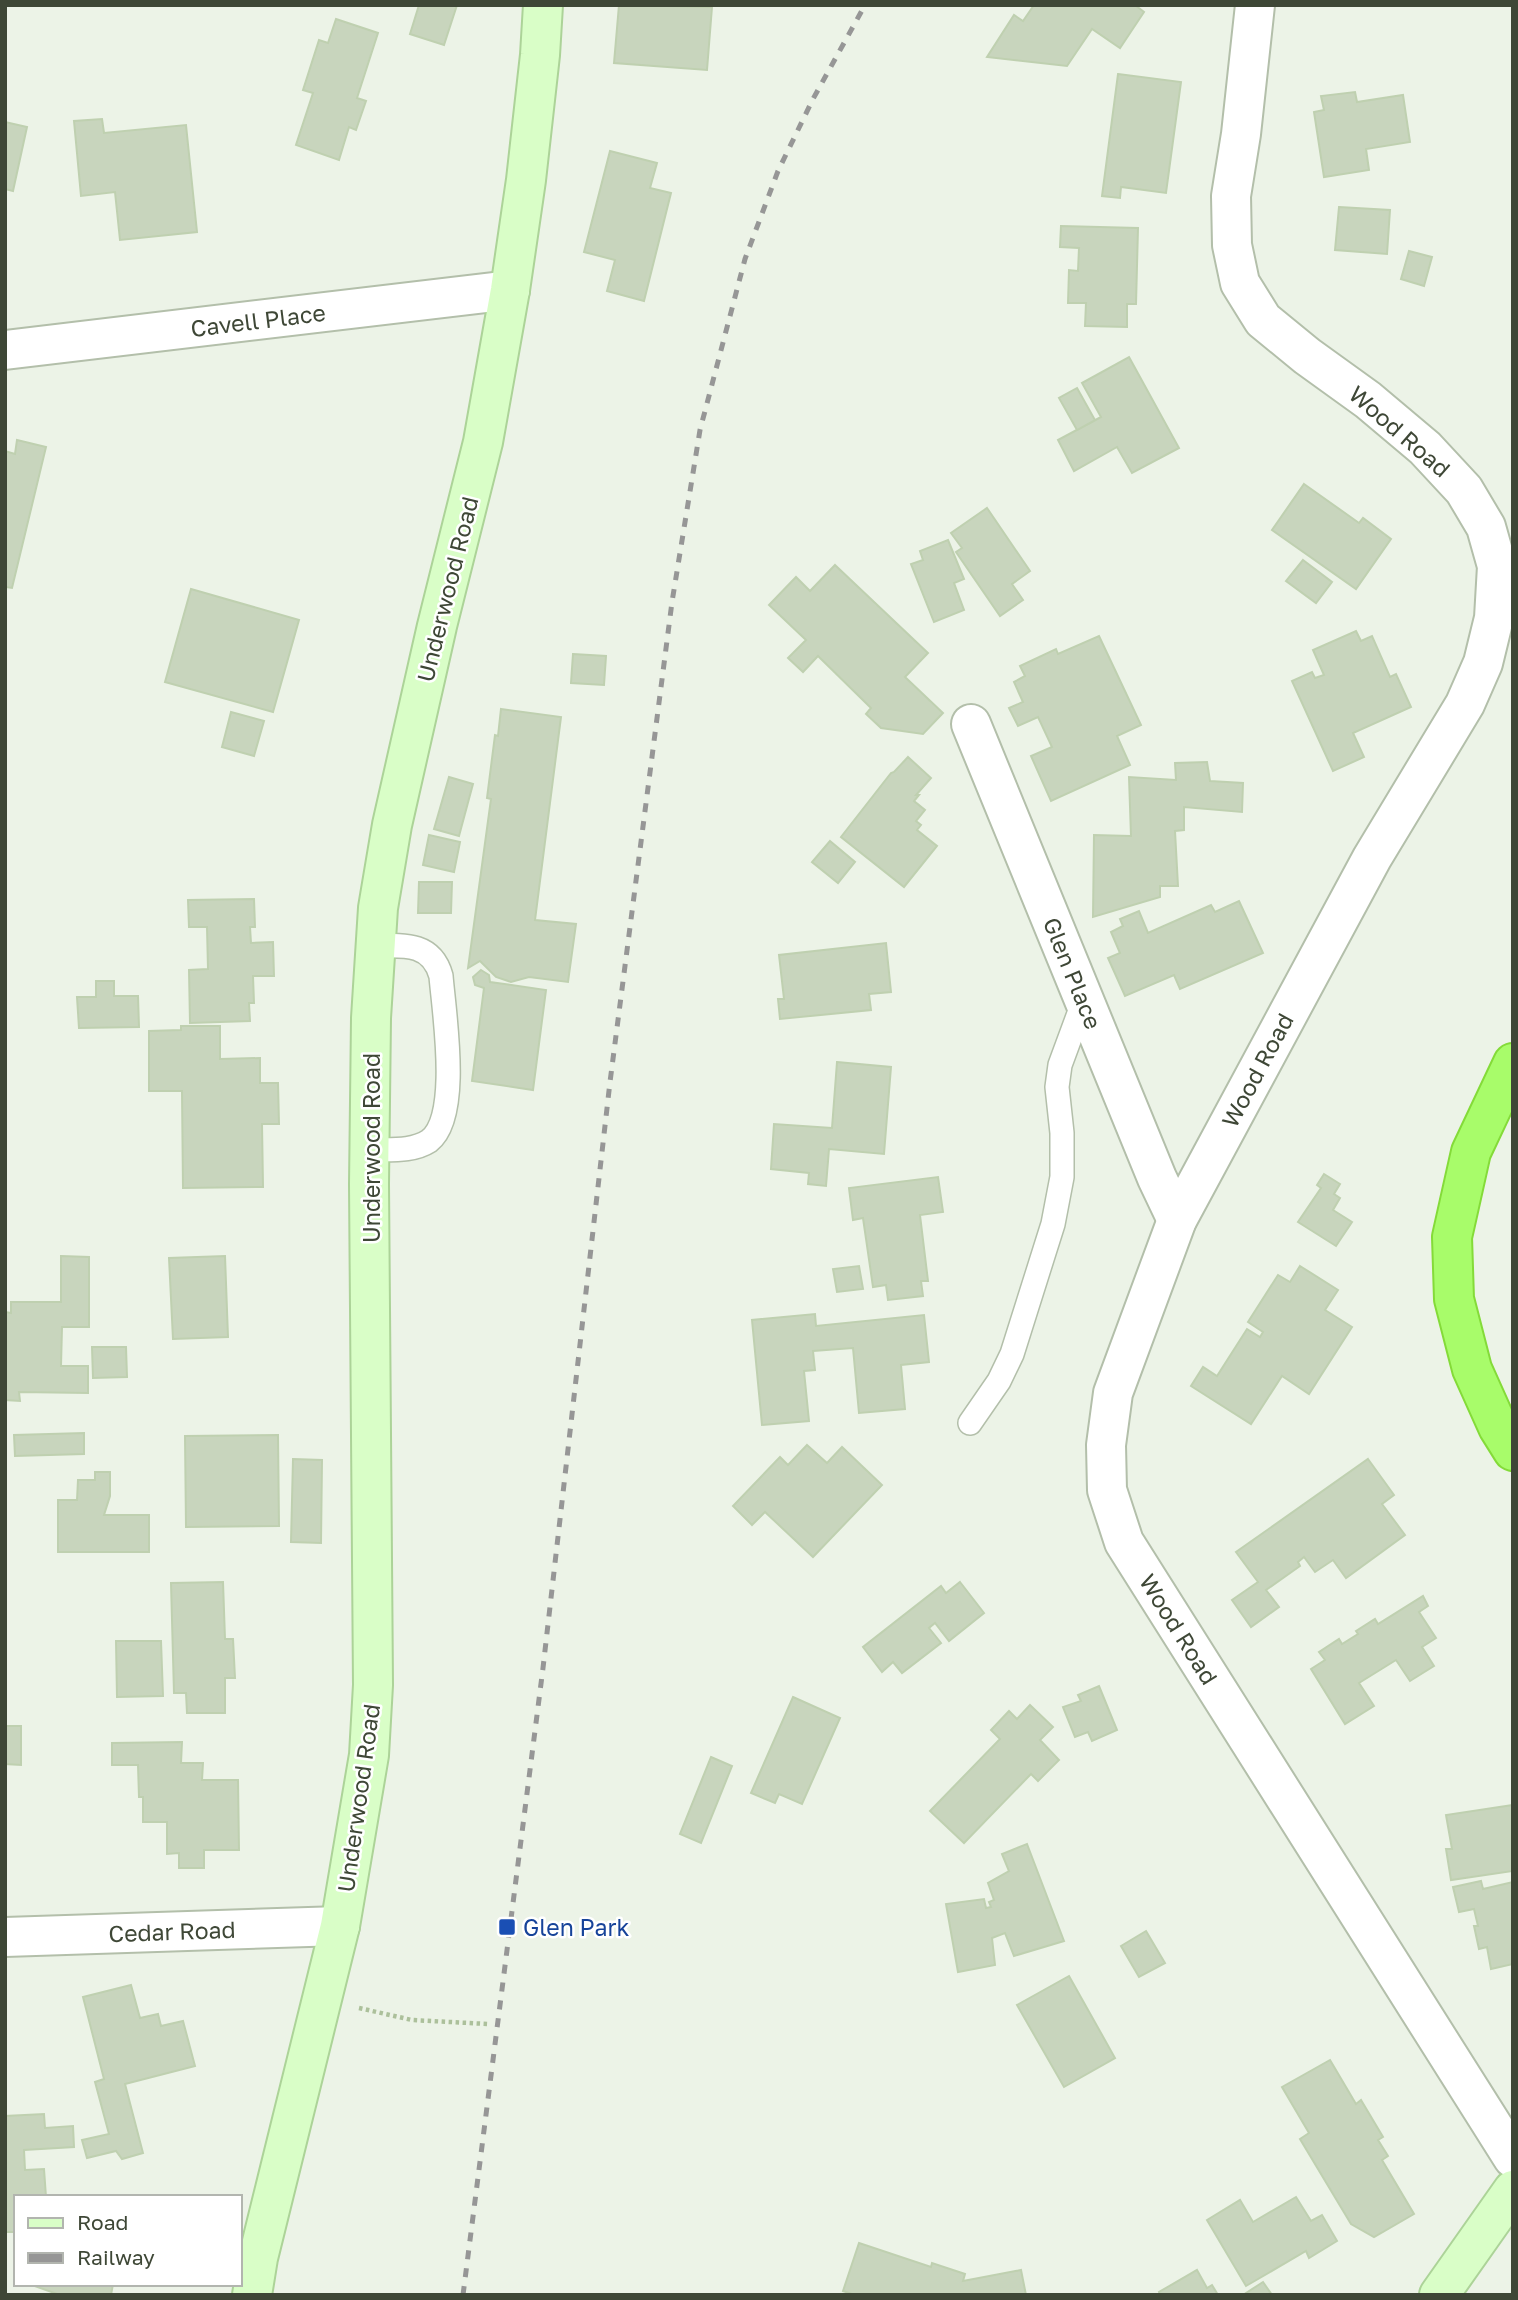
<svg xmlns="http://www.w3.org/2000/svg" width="1518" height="2300" viewBox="0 0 1518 2300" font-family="'Golos Text',sans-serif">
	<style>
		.building { fill: #c8d5bd; stroke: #bfd0b0; stroke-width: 2 }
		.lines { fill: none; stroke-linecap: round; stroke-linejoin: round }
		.lane-casing { stroke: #b3bfaa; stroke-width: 26 }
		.street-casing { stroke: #b3bfaa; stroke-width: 42 }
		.secondary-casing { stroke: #acd398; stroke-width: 42 }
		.highway-casing { stroke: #84db39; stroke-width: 42 }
		.path { stroke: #acc09b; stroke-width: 4.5; stroke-dasharray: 3.5 3.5; stroke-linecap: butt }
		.lane { stroke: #fff; stroke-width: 23 }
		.street { stroke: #fff; stroke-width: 38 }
		.secondary { stroke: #d9fec7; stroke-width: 38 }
		.highway { stroke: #a8fc6a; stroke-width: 38 }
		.rail { stroke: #969696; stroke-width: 5; stroke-dasharray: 9 9; stroke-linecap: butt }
		.transit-dot { fill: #1a4fb4; stroke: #fff; stroke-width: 2.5 }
		.labels { text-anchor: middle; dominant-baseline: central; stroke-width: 5; stroke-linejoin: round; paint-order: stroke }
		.street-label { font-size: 23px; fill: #3e4736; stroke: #fff }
		.transit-label { font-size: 23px; fill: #164399; stroke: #fff; text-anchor: start }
	</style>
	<rect width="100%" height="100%" fill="#ecf3e7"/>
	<g class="building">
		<polygon points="419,5 457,5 444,45 410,34"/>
		<polygon points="619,5 712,7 707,70 614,63"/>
		<polygon points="1034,5 1135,5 1144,12 1120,48 1092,29 1067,66 987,57 1014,15 1023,21"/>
		<polygon points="336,19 378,33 357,98 366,101 356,130 349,127 339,160 296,145 313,93 303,90 319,40 328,43"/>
		<polygon points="1118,74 1181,82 1166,193 1121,187 1120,198 1102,196"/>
		<polygon points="1355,92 1357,102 1403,95 1410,142 1366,149 1369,170 1324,177 1314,112 1324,110 1321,96"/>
		<polygon points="102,119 104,133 186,125 197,232 120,240 115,192 81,196 74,121"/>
		<polygon points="5,122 27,127 13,191 5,189"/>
		<polygon points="610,151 657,163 650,188 671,193 644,301 607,291 615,260 584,252"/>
		<polygon points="1339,207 1390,210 1387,254 1335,250"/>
		<polygon points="1061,226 1138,228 1136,304 1127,304 1127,327 1085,326 1086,303 1068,303 1069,270 1078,271 1079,248 1060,247"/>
		<polygon points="1409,251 1432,257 1424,286 1401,279"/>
		<polygon points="1129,357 1179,448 1132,473 1117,447 1074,471 1058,440 1101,417 1082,383"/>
		<polygon points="1077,388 1095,420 1077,430 1059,398"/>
		<polygon points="17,440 46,447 12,588 5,587 5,451 15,454"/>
		<polygon points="1304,484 1359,523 1363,518 1391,539 1356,589 1272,530"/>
		<polygon points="987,508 1030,571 1012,584 1023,600 1000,616 956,552 962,548 951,533"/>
		<polygon points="948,540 964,579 954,583 964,610 934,622 911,564 923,560 920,551"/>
		<polygon points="1303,560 1332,582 1316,603 1286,581"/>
		<polygon points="835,565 928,653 905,677 943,713 923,734 881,728 866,714 871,708 818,656 803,672 788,658 806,640 769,605 796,577 810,591"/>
		<polygon points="191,589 299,620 273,712 165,682"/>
		<polygon points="1356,631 1361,641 1372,636 1390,677 1396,674 1411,707 1353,733 1364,757 1333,771 1292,681 1312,672 1315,678 1324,675 1313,650"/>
		<polygon points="1099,636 1141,725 1117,736 1130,765 1051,801 1031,756 1052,747 1038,717 1018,726 1009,708 1023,702 1014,682 1025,676 1020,666 1056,649 1058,654"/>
		<polygon points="573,654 606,656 604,685 571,683"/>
		<polygon points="501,709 561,717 535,920 576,924 568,982 529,977 511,982 496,977 480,961 468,968 491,799 487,798 495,735 498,736"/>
		<polygon points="231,712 264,721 254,756 222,747"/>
		<polygon points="908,757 931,778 916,795 919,795 914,801 925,810 916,821 921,825 917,830 937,846 904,887 841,837 891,773 894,772"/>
		<polygon points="1207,762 1210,781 1243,783 1242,812 1184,807 1184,830 1175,831 1178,886 1160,886 1160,897 1093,917 1094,835 1131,836 1129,777 1176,780 1175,763"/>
		<polygon points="449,777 473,784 459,836 434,829"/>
		<polygon points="429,835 460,842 454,872 423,865"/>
		<polygon points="830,841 855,862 838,883 812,862"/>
		<polygon points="419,882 452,882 451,913 418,913"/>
		<polygon points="254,899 255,927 250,927 251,943 273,942 274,976 253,976 254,1003 249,1003 250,1021 190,1023 189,970 208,969 207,927 189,927 188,900"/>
		<polygon points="1239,901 1263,953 1180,989 1174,975 1125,996 1108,958 1120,953 1111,932 1123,926 1120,919 1139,911 1148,933 1211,905 1215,912"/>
		<polygon points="886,943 891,992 869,994 871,1010 780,1019 778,999 784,999 779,955"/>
		<polygon points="481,970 489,975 490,982 546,990 533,1090 472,1081 484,988 475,985 473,977"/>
		<polygon points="96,981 114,981 114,996 138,996 139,1027 79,1028 77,997 96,997"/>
		<polygon points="181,1026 220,1026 220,1059 260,1058 260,1083 278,1083 279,1124 262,1124 263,1187 183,1188 182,1091 149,1091 149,1031 181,1030"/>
		<polygon points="837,1062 891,1067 884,1154 829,1149 826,1186 808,1184 809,1173 771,1169 774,1124 832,1128"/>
		<polygon points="1324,1174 1340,1184 1334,1194 1340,1198 1333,1210 1352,1222 1336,1246 1298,1222 1321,1188 1317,1185"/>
		<polygon points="938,1177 943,1212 920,1215 928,1281 921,1281 923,1296 888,1300 886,1285 873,1287 863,1218 853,1220 849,1188"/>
		<polygon points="61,1256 89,1257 89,1327 62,1327 61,1366 88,1366 88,1393 19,1392 20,1401 5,1400 5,1312 11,1313 11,1302 61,1302"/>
		<polygon points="225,1256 228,1337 173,1339 169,1258"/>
		<polygon points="859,1266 863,1289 837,1292 833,1269"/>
		<polygon points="1300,1266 1338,1290 1325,1310 1352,1327 1309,1394 1282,1376 1251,1424 1191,1386 1203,1367 1217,1376 1247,1329 1260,1337 1263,1332 1248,1322 1278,1275 1290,1282"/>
		<polygon points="815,1314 816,1326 924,1315 929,1362 901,1365 905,1409 859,1413 853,1348 813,1351 815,1370 804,1371 809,1421 762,1425 752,1320"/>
		<polygon points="92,1347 126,1347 127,1377 93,1378"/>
		<polygon points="84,1433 84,1454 15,1456 14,1435"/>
		<polygon points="278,1435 279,1526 186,1527 185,1436"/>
		<polygon points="807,1445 827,1463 842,1447 882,1485 813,1557 765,1512 752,1525 733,1506 780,1457 788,1465"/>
		<polygon points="293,1459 322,1460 321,1543 291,1542"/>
		<polygon points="1368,1459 1394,1495 1382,1504 1405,1535 1346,1578 1333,1560 1315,1572 1304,1557 1298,1562 1300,1566 1266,1590 1279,1607 1251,1627 1232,1600 1258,1582 1236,1552"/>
		<polygon points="95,1472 110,1472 110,1496 104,1515 149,1515 149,1552 58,1552 58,1500 77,1500 78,1480 95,1480"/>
		<polygon points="223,1582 225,1639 233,1639 235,1678 225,1678 225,1713 187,1713 186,1693 174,1693 171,1583"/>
		<polygon points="960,1582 984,1613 949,1641 935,1623 929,1628 941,1643 902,1673 893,1662 882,1672 863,1647 941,1586 946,1593"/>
		<polygon points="1423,1596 1428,1606 1419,1612 1436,1638 1422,1647 1434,1666 1410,1681 1396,1660 1359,1683 1374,1706 1345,1724 1311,1669 1325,1660 1319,1652 1339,1639 1342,1644 1358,1634 1356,1631 1375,1619 1378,1624"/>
		<polygon points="116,1641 161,1641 163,1696 117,1697"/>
		<polygon points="1099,1686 1117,1730 1092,1741 1088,1732 1075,1737 1063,1707 1081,1701 1078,1695"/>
		<polygon points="793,1697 840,1718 802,1804 779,1794 775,1803 751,1793"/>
		<polygon points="1030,1705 1053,1727 1040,1740 1059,1760 1038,1781 1031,1774 964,1843 930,1811 1000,1739 991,1730 1009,1711 1017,1719"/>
		<polygon points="5,1726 21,1726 21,1765 5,1764"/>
		<polygon points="182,1742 181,1763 203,1763 202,1780 238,1780 239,1850 204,1850 204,1868 179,1868 179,1853 167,1854 167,1822 143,1822 143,1797 139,1797 138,1765 112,1765 112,1743"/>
		<polygon points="711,1757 732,1766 701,1843 680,1834"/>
		<polygon points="1513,1805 1513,1871 1451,1880 1446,1849 1452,1849 1446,1815"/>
		<polygon points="1027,1844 1064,1941 1014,1956 1005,1933 992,1938 995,1965 958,1972 946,1904 984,1899 986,1908 991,1907 989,1902 994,1900 988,1883 1009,1871 1002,1854"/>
		<polygon points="1481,1881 1483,1889 1513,1882 1513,1964 1491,1969 1487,1947 1479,1949 1474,1926 1478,1926 1474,1909 1459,1912 1453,1887"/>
		<polygon points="1146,1931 1165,1963 1139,1977 1121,1946"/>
		<polygon points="1069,1976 1115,2058 1064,2087 1017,2005"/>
		<polygon points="131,1985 140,2018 158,2014 161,2026 183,2021 195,2066 125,2084 143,2153 122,2159 116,2151 87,2158 82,2140 109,2134 95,2082 104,2079 83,1997"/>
		<polygon points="1330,2060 1356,2104 1361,2100 1383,2137 1378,2140 1388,2156 1382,2160 1414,2214 1374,2237 1351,2224 1300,2139 1309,2133 1282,2087"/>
		<polygon points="44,2114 45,2128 73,2126 74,2147 24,2150 25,2170 44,2169 46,2197 16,2197 16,2232 5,2232 5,2116"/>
		<polygon points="1296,2197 1311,2221 1322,2215 1337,2241 1309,2258 1306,2251 1246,2286 1207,2220 1240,2200 1253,2222"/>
		<polygon points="859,2243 931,2267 932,2263 965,2274 963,2281 1021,2270 1026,2295 855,2295 843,2291"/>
		<polygon points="1197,2270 1207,2288 1212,2285 1218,2295 1160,2295 1159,2292"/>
		<polygon points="1263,2282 1272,2295 1243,2295"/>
		<polygon points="29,2284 113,2284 111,2295 60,2295"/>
	</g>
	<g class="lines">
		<defs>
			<g id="lane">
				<path d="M370,1150C389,1149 412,1152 429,1141C461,1117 444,1013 441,976C432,943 405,945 376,946"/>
				<polyline points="970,1423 999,1381 1012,1354 1053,1224 1062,1177 1062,1133 1057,1087 1060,1065 1084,1000"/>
			</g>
			<g id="street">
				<polyline points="1255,5 1241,134 1231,196 1232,245 1240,283 1263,320 1307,356 1368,400 1425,448 1464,490 1486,527 1497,566 1494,618 1483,663 1465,704 1372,858 1177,1220 1113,1393 1106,1445 1107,1490 1124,1542 1513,2158"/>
				<polyline points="5,350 510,290"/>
				<polyline points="971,724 1157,1178 1177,1220"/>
				<polyline points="5,1937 340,1926"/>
			</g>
			<g id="secondary">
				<polyline points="252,2295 258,2258 340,1926 369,1755 373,1685 369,1184 371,1018 378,908 392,825 437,626 483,442 510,290 526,180 540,55 543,5"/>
				<polyline points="1439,2295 1513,2190"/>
			</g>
			<polyline id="highway" points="1513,1063 1471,1152 1452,1237 1454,1299 1472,1369 1498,1427 1513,1451"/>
		</defs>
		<use href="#lane" class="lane-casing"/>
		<use href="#street" class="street-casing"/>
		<use href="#secondary" class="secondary-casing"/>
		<use href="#highway" class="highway-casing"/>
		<polyline class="path" points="359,2008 412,2020 488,2024"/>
		<use href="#lane" class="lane"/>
		<use href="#street" class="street"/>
		<use href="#secondary" class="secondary"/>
		<use href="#highway" class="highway"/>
		<polyline class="rail" points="463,2295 543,1668 610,1082 672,602 700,430 745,259 778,171 813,99 865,5"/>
	</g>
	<rect class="transit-dot" x="498" y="1918" width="18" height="18" rx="3.5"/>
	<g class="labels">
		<g class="street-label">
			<text transform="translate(258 320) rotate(-7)">Cavell Place</text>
			<text transform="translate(1400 431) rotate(41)">Wood Road</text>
			<text transform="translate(447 589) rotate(-76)">Underwood Road</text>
			<text transform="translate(1073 973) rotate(68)">Glen Place</text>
			<text transform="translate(1257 1070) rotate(-62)">Wood Road</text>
			<text transform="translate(371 1148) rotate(-90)">Underwood Road</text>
			<text transform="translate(1179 1629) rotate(58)">Wood Road</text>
			<text transform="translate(358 1798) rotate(-82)">Underwood Road</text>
			<text transform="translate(172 1931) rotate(-2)">Cedar Road</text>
		</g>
		<g class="transit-label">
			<text x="523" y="1927">Glen Park</text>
		</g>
	</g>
	<rect width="1518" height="2300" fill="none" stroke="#3e4736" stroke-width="14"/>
	<rect x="14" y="2195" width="228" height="91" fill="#ffffff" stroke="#b2b5af" stroke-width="2"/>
	<rect x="28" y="2218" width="35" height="10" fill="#d9fec7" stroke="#b2b5af" stroke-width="2"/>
	<text x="77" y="2230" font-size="21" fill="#3e4736">Road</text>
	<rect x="28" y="2253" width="35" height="10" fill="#969696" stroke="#b2b5af" stroke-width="2"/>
	<text x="77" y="2265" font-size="21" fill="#3e4736">Railway</text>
</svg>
